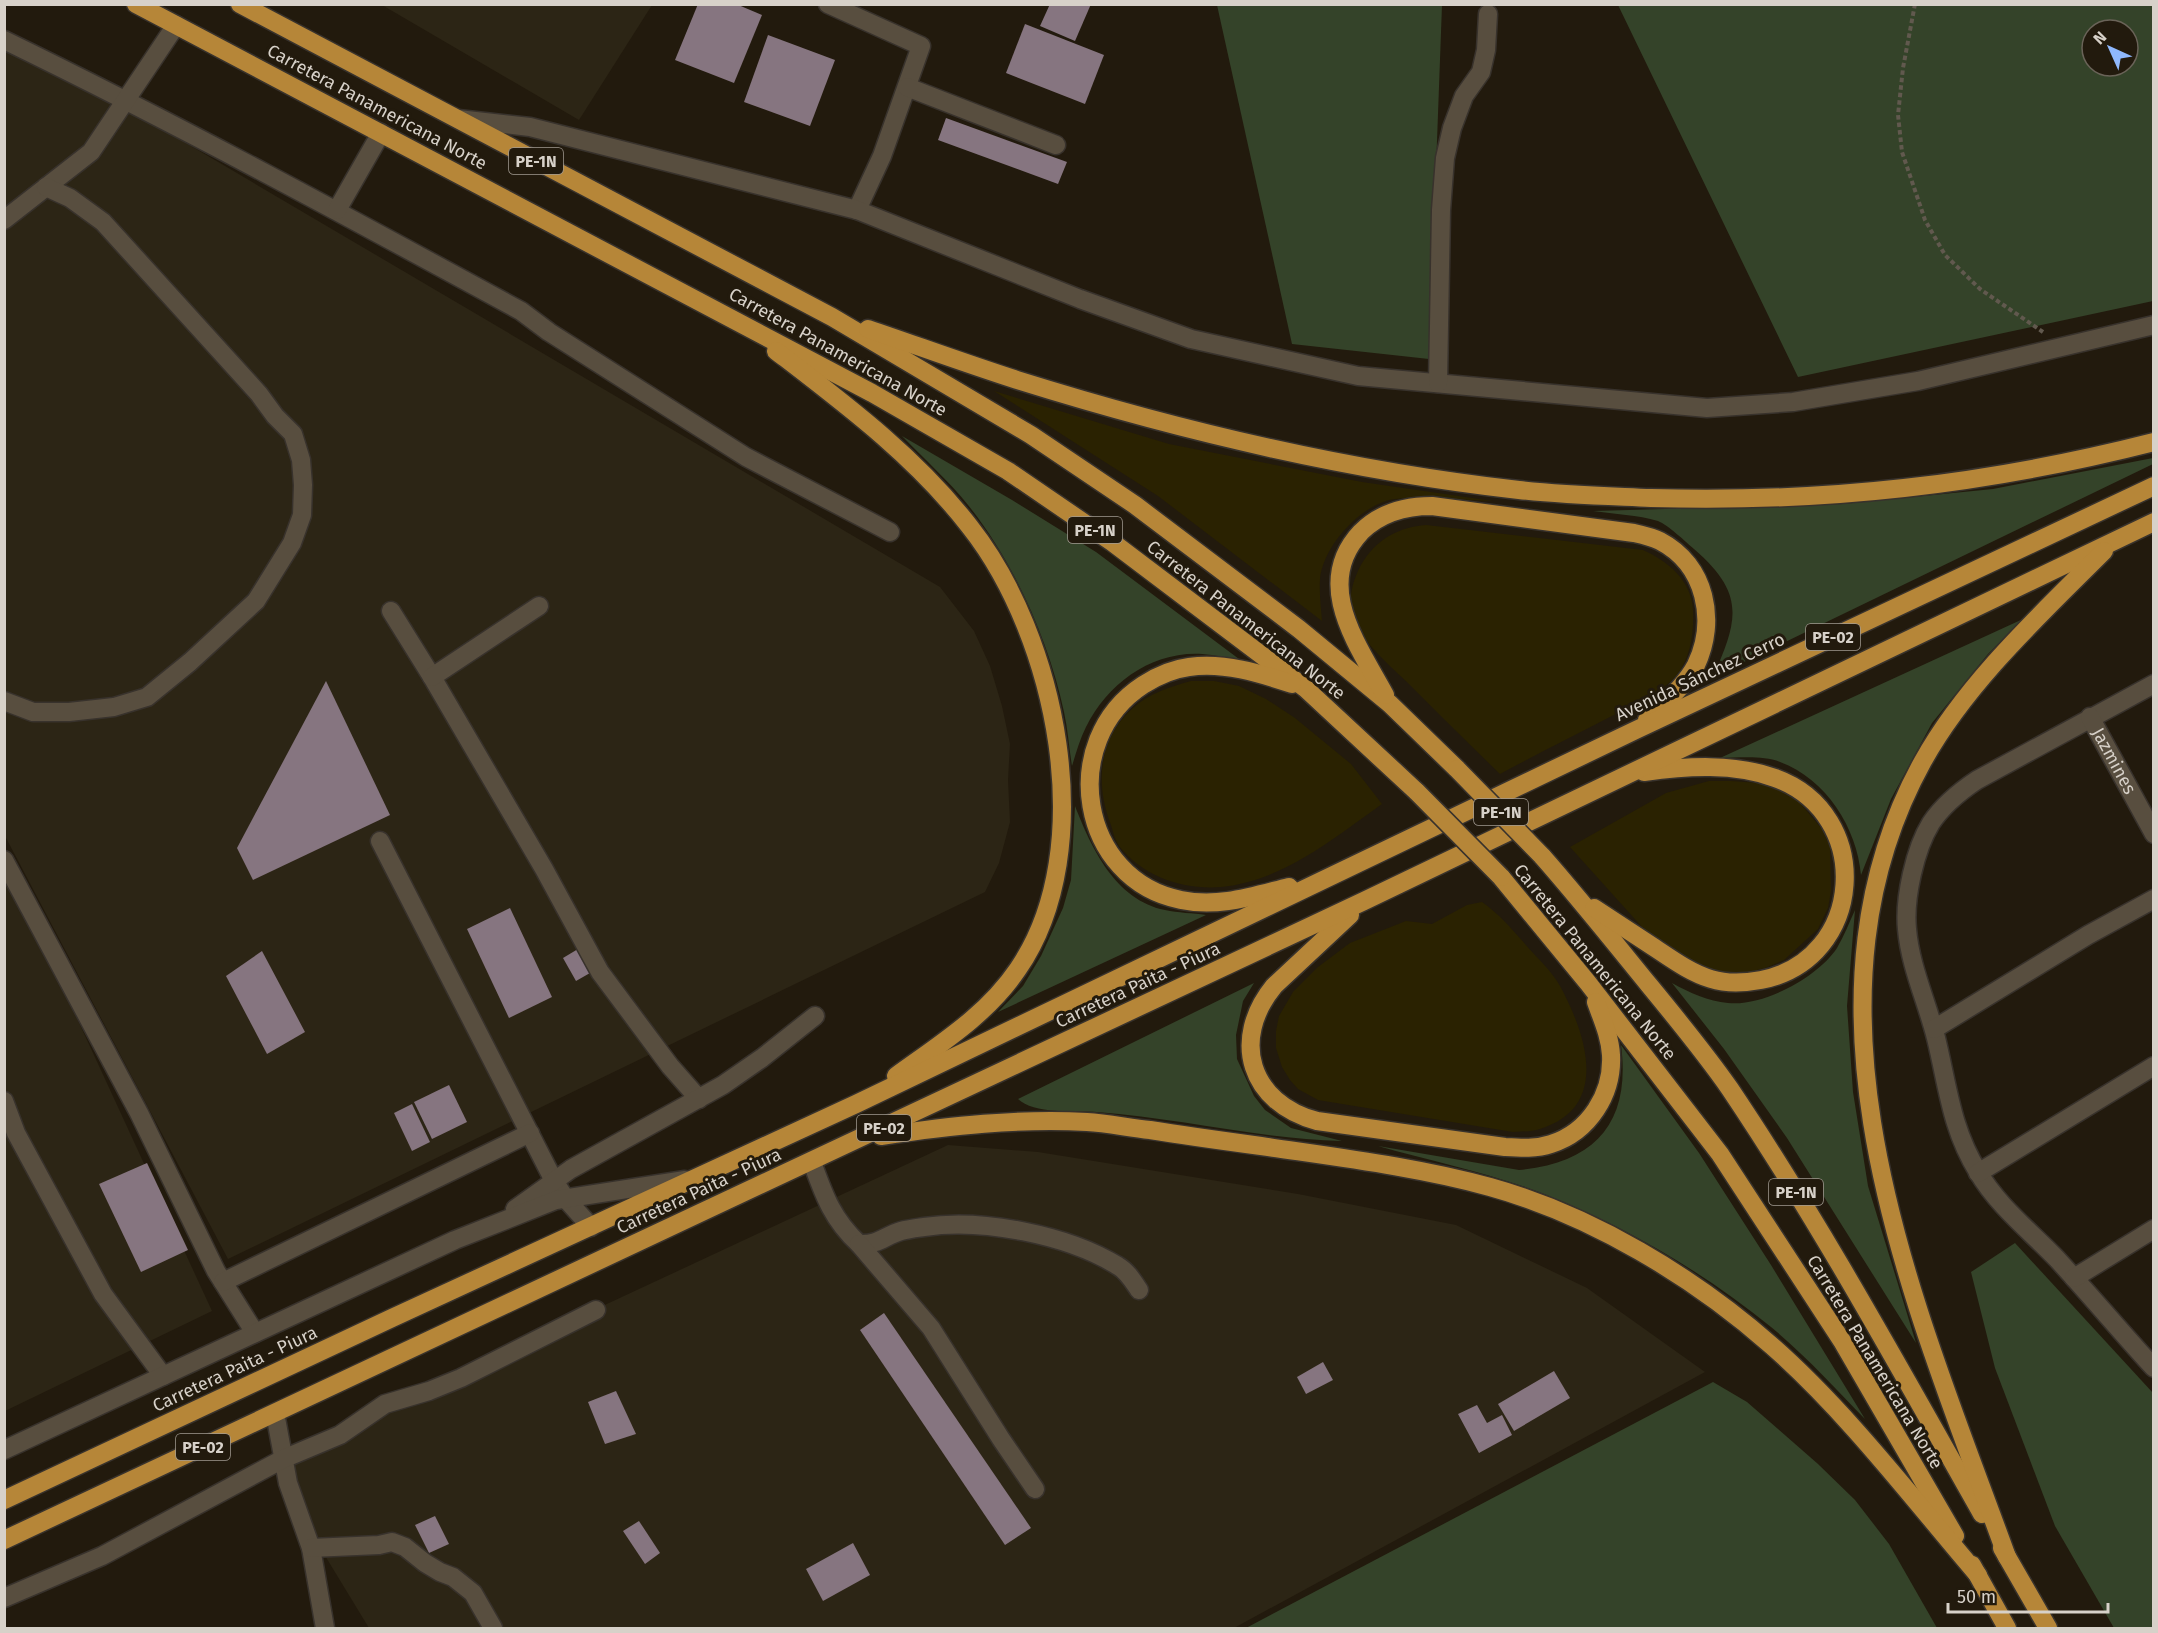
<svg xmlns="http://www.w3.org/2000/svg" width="2158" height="1633" viewBox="0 0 2158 1633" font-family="'Fira Sans',sans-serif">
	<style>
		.industrial { fill: #2c2515 }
		.green { fill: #344329; fill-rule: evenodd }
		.sand { fill: #2a2201 }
		.building { fill: #867580 }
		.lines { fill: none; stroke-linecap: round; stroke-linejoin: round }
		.minor-casing { stroke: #38322c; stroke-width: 21 }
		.highway-casing { stroke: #38322c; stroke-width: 21 }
		.path { stroke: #61594e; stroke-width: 4; stroke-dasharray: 4.5 3; stroke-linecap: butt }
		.minor { stroke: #584e3f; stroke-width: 18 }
		.highway { stroke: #b68638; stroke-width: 18 }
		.highway-bridge-casing { stroke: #38322c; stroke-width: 21; stroke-linecap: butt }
		.highway-bridge { stroke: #b68638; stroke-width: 18 }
		.labels { text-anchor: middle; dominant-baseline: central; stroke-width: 6; stroke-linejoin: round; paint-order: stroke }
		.shield { fill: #221a0d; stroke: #a19a91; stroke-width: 1.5 }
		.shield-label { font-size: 16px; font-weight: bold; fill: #d7d1c9 }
		.street-label { font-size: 18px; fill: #d7d1c9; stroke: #221a0d }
	</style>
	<rect width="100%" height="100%" fill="#221a0d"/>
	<g class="industrial">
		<polygon points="382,5 652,5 579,120"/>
		<polygon points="4,36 940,587 974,631 990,666 1002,706 1010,744 1008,780 1010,822 999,863 985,892 228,1259 5,836"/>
		<polygon points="4,860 212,1311 5,1411 4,1411"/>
		<polygon points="948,1145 1038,1152 1298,1194 1456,1225 1587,1288 1705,1372 1234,1628 369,1628 268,1462"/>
	</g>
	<g class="green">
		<polygon points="1217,5 1442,5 1429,359 1292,344"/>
		<path d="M1618,5H2153V301L1798,377ZM2092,30H2128V66H2092Z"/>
		<path d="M902,436L1012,500L1096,552L1239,659C1227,658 1215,655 1202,654C1152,651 1108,683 1086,727C1080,739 1076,753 1072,766C1069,748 1068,730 1064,712C1049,641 1014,562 968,505C949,481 924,459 902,436Z"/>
		<path d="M2153,458V464L1713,677C1738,620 1746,594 1694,549C1686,542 1668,525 1658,521C1638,515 1614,514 1593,511L1843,504L1993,489Z"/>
		<path d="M2023,619L1988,654L1932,723L1891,799L1861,875C1857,828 1826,779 1780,762C1762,755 1739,758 1720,758Z"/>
		<path d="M1075,806C1091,847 1115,900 1165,910C1178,913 1193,913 1206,915L998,1012L1023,986L1041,956L1063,908L1071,880Z"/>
		<path d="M1855,910L1847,1006L1853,1092L1868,1186L1916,1343L1787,1138L1724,1049L1672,983C1690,993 1708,1001 1728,1003C1763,1007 1818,977 1837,948C1844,936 1849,923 1855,910Z"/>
		<path d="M1254,983L1243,1001L1236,1035L1237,1059L1254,1096L1265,1110L1291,1128L1342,1141C1260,1139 1179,1118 1097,1112C1076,1111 1033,1114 1018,1099Z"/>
		<path d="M1621,1045L1699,1153L1771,1265L1865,1419C1835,1388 1805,1355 1771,1327C1705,1273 1623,1225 1544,1194C1493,1174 1431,1161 1378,1146L1519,1170C1597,1163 1631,1121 1621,1045Z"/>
		<polygon points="2015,1243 2153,1393 2153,1628 2114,1628 2055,1526 1995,1368 1971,1272"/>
		<polygon points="1713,1382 1747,1402 1818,1464 1855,1500 1889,1544 1937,1628 1246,1628"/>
	</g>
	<g class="sand">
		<path d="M994,391L1169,444L1362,482L1493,501C1462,500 1425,496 1395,499C1362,503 1323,546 1320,579C1319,592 1321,607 1322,621L1158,496Z"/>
		<path d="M1426,525L1643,550C1668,561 1692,581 1693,610C1694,632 1691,658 1676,676C1658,696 1629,707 1606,719C1571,737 1535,755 1500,774C1469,744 1438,713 1408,683C1392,668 1362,641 1354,621C1346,601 1353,577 1364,560C1379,538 1400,527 1426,525Z"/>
		<path d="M1191,681H1214L1239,686L1266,699L1295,718L1351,764L1382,804C1334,838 1283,881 1221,887C1184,890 1143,877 1119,846C1115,840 1113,832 1111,825C1095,785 1098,738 1133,708C1150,693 1169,687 1191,681Z"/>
		<polygon points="1709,781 1731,781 1772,784 1799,802 1822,829 1830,846 1831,891 1828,908 1818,929 1784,960 1765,968 1741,974 1722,973 1689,962 1642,927 1570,847 1666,793"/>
		<path d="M1482,902C1499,914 1511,928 1525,944C1536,957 1552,971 1560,986C1586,1034 1611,1107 1540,1129C1532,1132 1522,1131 1513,1132L1318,1100L1298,1089L1290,1080L1282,1067L1276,1048V1031L1279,1016L1293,992L1318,967L1350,943L1406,921L1432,924L1467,905Z"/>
	</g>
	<g class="building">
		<polygon points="698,4 736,4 762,15 734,83 675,60"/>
		<polygon points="1050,4 1091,4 1075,41 1040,26"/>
		<polygon points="1025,24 1104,55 1085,104 1006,73"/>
		<polygon points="768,35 835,60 810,126 744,102"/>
		<polygon points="946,118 1067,162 1058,184 938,140"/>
		<polygon points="326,681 390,815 253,880 237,848"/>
		<polygon points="510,908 552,997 509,1018 467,929"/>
		<polygon points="578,949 590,973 576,981 563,958"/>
		<polygon points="262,951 305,1032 267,1054 226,976"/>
		<polygon points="449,1085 467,1122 432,1139 414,1102"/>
		<polygon points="412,1104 430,1142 412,1151 394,1113"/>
		<polygon points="147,1163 188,1250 141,1272 99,1184"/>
		<polygon points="884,1313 1031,1528 1005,1545 860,1330"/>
		<polygon points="1323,1362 1333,1380 1306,1394 1297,1377"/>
		<polygon points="1554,1371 1570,1398 1514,1431 1498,1404"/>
		<polygon points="616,1391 636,1434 605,1444 588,1402"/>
		<polygon points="1477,1405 1487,1423 1502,1415 1512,1435 1479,1453 1458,1414"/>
		<polygon points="435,1516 449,1544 429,1553 415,1525"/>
		<polygon points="639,1521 660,1553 645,1564 623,1531"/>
		<polygon points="853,1543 870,1575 823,1601 806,1569"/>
	</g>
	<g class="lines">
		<defs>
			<g id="minor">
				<polyline points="828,4 921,46 882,156 857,210"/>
				<path d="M4,40C179,125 350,218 521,311L549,332L746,457L890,532"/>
				<polyline points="907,87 1056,145"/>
				<polyline points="458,119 530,127 857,210 1080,299 1191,339 1358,376 1707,408 1793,402 1918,381 2154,325"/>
				<polyline points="337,210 381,133"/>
				<polyline points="4,220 91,152 176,25"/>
				<polyline points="1438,383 1441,210 1445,158 1452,128 1464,96 1481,72 1486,50 1488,14"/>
				<polyline points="391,611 432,677 544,869 600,972 670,1066 699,1099"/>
				<polyline points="432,677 539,606"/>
				<path d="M2154,684L1977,780C1959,792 1943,805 1931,823C1915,849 1904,898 1907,929C1910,966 1927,1002 1936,1038C1948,1087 1951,1128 1978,1172C1998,1206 2030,1231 2057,1259C2090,1295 2121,1332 2154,1368"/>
				<polyline points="4,701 33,712 69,712 114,707 147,697 190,662 256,601 292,543 302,515 303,485 301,460 293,434 275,416 259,394 103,222 70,198 46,187"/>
				<path id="s1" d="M2090,717L2154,834"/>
				<polyline points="380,841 554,1181 565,1198 591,1227"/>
				<polyline points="4,860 139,1113 216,1271 255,1333"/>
				<polyline points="1934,1029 2088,935 2154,899"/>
				<polyline points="4,1101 16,1133 103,1294 163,1376"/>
				<path d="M812,1162C824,1195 832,1219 859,1244C879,1245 884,1236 901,1231C908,1229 917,1228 924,1227C982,1218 1068,1235 1118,1266C1127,1271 1133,1281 1139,1290"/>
				<polyline points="1978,1173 2154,1066"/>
				<polyline points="515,1209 571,1169 723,1085 762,1058 815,1016"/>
				<polyline points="859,1244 931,1328 1001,1439 1035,1489"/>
				<polyline points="2074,1278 2154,1229"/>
				<polyline points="223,1282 530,1133"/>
				<polyline points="275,1413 288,1483 311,1548 325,1628"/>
				<polyline points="4,1450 455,1240 556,1200 685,1180"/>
				<polyline points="311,1548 379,1545 392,1542 405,1547 425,1563 440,1572 453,1577 473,1593 493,1628"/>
				<polyline points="4,1598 102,1556 283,1459 340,1435 385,1404 429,1391 461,1378 596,1310"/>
			</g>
			<g id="highway">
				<polyline points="136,4 872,393 1008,471 1112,542 1305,688 1417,792"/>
				<polyline points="240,4 832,317 1031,435 1135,505 1299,629 1390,704 1457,769"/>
				<path d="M868,329C918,346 967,364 1017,380C1180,431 1349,471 1519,490C1563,495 1607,496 1651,498C1824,503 1985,485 2154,442"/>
				<path d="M776,351C845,404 916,457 970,527C1056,636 1101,848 1018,969C987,1015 940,1044 896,1076"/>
				<path d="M1385,695C1358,645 1312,584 1361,532C1380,513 1406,506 1432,506L1634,533C1643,535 1652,537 1660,541C1706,565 1717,621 1696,665C1685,686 1664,703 1647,720"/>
				<path d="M1542,856C1579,898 1614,942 1649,985C1677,1019 1705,1053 1730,1089C1822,1226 1901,1371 1982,1514"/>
				<polyline points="1501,877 1588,983 1720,1154 1842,1341 1955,1536"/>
				<path d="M1289,887C1253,896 1218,908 1181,900C1079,880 1057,741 1143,685C1157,676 1173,669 1189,667C1224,662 1259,673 1292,684"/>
				<path d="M1594,908C1615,922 1635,935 1655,948C1673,960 1691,973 1711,979C1727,984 1745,983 1761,980C1865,960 1875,814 1775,778C1734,763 1687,766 1644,772"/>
				<path d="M1350,915L1274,986C1230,1040 1250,1103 1317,1121L1505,1147C1521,1148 1536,1149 1551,1144C1589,1132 1613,1094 1611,1055C1610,1036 1602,1019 1596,1002"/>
				<path d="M881,1136C949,1126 1019,1118 1087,1122C1108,1123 1129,1128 1150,1130C1187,1136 1224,1141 1261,1146C1335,1157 1418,1167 1490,1187C1591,1215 1694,1277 1772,1346C1847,1412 1913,1499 1978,1575"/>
				<polyline points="4,1500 392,1318 856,1104 1638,729 2154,486"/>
				<polyline points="4,1540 1364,901 2154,522"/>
				<polyline points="2002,1548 2048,1628"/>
				<path d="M2007,1557C1918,1311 1783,1014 1923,761C1967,682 2040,615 2104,551"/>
				<polyline points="1972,1565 2007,1628"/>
			</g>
		</defs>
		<use href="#minor" class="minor-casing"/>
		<use href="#highway" class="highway-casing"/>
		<polyline class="path" points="1915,4 1903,68 1898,115 1902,152 1925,220 1945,255 1980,289 2043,332"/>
		<use href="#minor" class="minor"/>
		<use href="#highway" class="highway"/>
		<defs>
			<g id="highway-bridge">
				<polyline points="1457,769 1542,856"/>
				<polyline points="1417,792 1501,877"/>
			</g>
		</defs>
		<use href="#highway-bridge" class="highway-bridge-casing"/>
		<use href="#highway-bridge" class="highway-bridge"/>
	</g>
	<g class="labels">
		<g class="shield">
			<rect x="509" y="148" width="54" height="26" rx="4.5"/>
			<rect x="1068" y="517" width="54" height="26" rx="4.5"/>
			<rect x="1806" y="624" width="54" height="26" rx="4.5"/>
			<rect x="1474" y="799" width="54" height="26" rx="4.5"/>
			<rect x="857" y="1115" width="54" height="26" rx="4.5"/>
			<rect x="1769" y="1179" width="54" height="26" rx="4.5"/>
			<rect x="176" y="1434" width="54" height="26" rx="4.5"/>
		</g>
		<g class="shield-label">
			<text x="536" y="161">PE-1N</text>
			<text x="1095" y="530">PE-1N</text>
			<text x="1833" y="637">PE-02</text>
			<text x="1501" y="812">PE-1N</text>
			<text x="884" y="1128">PE-02</text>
			<text x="1796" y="1192">PE-1N</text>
			<text x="203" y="1447">PE-02</text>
		</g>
		<g class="street-label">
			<text transform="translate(377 107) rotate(28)">Carretera Panamericana Norte</text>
			<text transform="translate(838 352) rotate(29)">Carretera Panamericana Norte</text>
			<text transform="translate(1246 620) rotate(38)">Carretera Panamericana Norte</text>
			<text transform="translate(1700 677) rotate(-25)">Avenida Sánchez Cerro</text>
			<text stroke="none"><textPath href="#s1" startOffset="50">Jazmines</textPath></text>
			<text transform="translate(1595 962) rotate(51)">Carretera Panamericana Norte</text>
			<text transform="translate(1138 985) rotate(-25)">Carretera Paita - Piura</text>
			<text transform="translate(699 1191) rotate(-25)">Carretera Paita - Piura</text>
			<text transform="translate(1875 1362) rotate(59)">Carretera Panamericana Norte</text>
			<text transform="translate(235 1369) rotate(-25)">Carretera Paita - Piura</text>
		</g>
	</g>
	<rect width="2158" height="1633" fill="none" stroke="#d7d1c9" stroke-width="12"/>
	<g transform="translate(2110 48) rotate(315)"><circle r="28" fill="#221a0d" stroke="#6a6358" stroke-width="1.5"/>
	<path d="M0-4.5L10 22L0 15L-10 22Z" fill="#8fb8fd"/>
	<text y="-9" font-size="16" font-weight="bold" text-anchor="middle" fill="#d7d1c9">N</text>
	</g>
	<path d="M1948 1603v9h160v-9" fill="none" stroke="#d7d1c9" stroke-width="3"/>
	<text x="1957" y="1603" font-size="18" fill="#d7d1c9" stroke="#221a0d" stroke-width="4.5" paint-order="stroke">50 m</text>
</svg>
